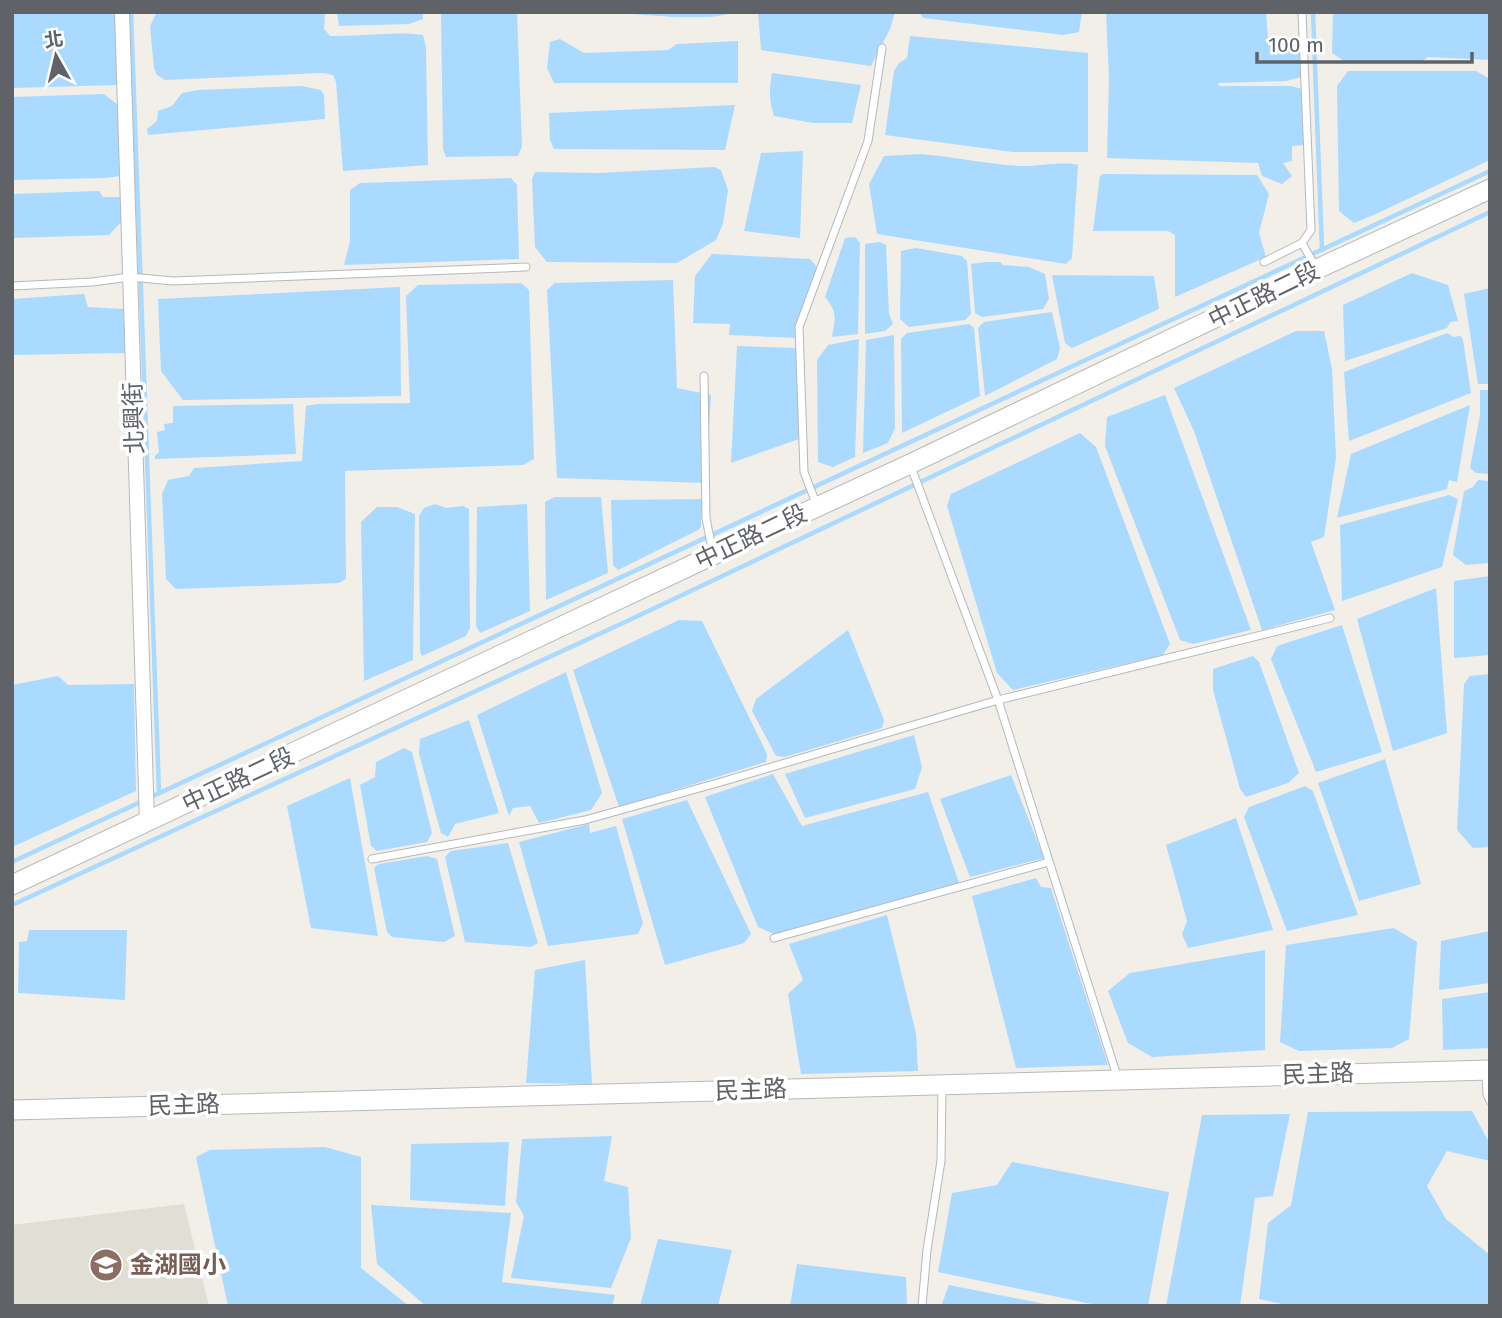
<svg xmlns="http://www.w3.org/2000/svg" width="1502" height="1318" viewBox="0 0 1502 1318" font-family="'Fira Sans','Noto Sans TC',sans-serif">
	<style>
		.education { fill: #e1ded6 }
		.water { fill: #aadaff }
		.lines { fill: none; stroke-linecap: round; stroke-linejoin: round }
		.stream { stroke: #aadaff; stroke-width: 4.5 }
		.lane-casing { stroke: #b5b8bc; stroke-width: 9 }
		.street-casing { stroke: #b5b8bc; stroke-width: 16 }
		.secondary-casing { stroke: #b6babf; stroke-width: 21 }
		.lane { stroke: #fff; stroke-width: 7 }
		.street { stroke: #fff; stroke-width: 14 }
		.secondary { stroke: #fff; stroke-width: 19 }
		.labels { text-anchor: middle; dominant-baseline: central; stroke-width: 7; stroke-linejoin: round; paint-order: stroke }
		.street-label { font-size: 24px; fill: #5f6368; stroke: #fff }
		.education-label { font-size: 24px; font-weight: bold; fill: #785e54; stroke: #fff; text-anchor: start }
	</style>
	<rect width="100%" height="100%" fill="#f1efe8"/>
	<polygon class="education" points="184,1204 209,1306 12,1306 12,1225"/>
	<g class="water">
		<polygon points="12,12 116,12 118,85 12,88"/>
		<path d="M157,12H325L324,29L330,36C361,37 392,31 423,35L426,48L428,165L343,171L336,82L333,75L323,73L165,80L157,75L154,68L150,26Z"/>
		<polygon points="337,12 423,12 423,19 409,24 339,26"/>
		<polygon points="441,12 517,12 522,146 518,156 446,157 443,149"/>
		<path d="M610,12H732C713,23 636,14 610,12Z"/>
		<polygon points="758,12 895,12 890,29 871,66 761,50"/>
		<polygon points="919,12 1082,12 1079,32 1063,35 923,18"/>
		<polygon points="1106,12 1266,12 1268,38 1300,40 1301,77 1286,81 1218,83 1219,86 1291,86 1302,89 1304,145 1292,146 1292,161 1283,163 1292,176 1282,184 1262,176 1258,163 1107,158 1109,79"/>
		<polygon points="1333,12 1490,12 1490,60 1428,57 1420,63 1344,61 1332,53"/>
		<polygon points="910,36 1088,53 1088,152 1013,152 885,135 894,71 899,63 907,58"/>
		<polygon points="560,39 584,53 668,50 677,44 738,41 738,83 554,83 547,68 550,42"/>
		<polygon points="1348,71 1476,71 1490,79 1490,160 1376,214 1354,223 1339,211 1337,86"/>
		<path d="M772,73L861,85L852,123H813L774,116C769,101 769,89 772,73Z"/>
		<polygon points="301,86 321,90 324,95 325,119 148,135 147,129 157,121 158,111 172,106 182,93 198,90"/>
		<polygon points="104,94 118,105 121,170 119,176 106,178 12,180 12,97"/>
		<polygon points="735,105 725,150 554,149 550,140 549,113"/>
		<polygon points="803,151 800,238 744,231 761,153"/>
		<path d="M921,154C956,157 990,165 1024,166C1039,166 1066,161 1078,165L1072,258L1066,264L877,234L869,184L884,156Z"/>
		<polygon points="714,167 721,170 728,190 723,224 716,240 677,263 547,262 535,247 532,179 535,172 598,173"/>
		<polygon points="1103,174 1257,175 1269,194 1259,233 1266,257 1175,297 1175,235 1168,231 1093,231 1100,176"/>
		<polygon points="511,178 517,185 519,259 344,265 350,241 350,190 360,183"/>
		<polygon points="99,191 103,197 122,197 122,221 109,235 12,238 12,194"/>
		<path d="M855,237L860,243L858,334L832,337C835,319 838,312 825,297L845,238Z"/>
		<polygon points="880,242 886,245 889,314 893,324 885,331 865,334 865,244"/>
		<polygon points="916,248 962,256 967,261 971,314 965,320 909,327 900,319 901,251"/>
		<polygon points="712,254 810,259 816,266 818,276 797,338 729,335 730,324 693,323 695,276"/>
		<polygon points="985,262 1000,262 1003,265 1029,267 1045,274 1049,299 1043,309 982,317 975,313 971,264"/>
		<polygon points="1412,273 1448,285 1458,321 1450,322 1447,328 1345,361 1343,305"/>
		<polygon points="1052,275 1154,276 1159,309 1072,348 1065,343"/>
		<polygon points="673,280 677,388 711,395 706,483 557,478 547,290 555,283"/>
		<polygon points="521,283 529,290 534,459 523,465 345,471 346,579 339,583 176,589 166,579 162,494 168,480 189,476 194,468 302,461 306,406 317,404 410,403 406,296 418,285"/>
		<polygon points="400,287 401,396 183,400 161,371 158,299"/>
		<polygon points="1490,288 1490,384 1478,384 1464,294"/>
		<polygon points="84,294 88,307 123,309 126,353 12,355 12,299"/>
		<polygon points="1052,312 1060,348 1057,359 985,396 978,328 984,322"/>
		<polygon points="969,324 974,328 980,396 902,433 901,339 907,333"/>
		<polygon points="1296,331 1324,331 1332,369 1336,458 1324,537 1311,542 1335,610 1262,630 1194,431 1174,388"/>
		<polygon points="1447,333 1454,337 1461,336 1463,340 1471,393 1349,441 1344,372"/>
		<polygon points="894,335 895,428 888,443 863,453 866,340"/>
		<polygon points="859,339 855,457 833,467 818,462 817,360 828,345"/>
		<polygon points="737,346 797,348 799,439 731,463"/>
		<polygon points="1480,390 1490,390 1490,474 1476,473 1470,468 1480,415"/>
		<polygon points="1165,395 1251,630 1193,644 1180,640 1105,446 1107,417"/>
		<polygon points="293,404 296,454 155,459 155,456 159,452 157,432 165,430 164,424 173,423 173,406"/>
		<polygon points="1470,405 1457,482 1449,480 1447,489 1337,518 1351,454"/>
		<polygon points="1080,433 1096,447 1170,644 1163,655 1013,690 997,673 947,506 951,494"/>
		<polygon points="1478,480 1490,481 1490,563 1466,565 1453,555 1464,491 1473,487"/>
		<polygon points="1449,495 1458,499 1442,567 1342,601 1340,525"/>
		<polygon points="555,497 601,497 608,573 546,600 545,502"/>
		<polygon points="702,499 701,527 698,530 618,570 613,565 611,500"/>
		<polygon points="435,504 446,508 463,506 469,509 470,628 466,636 422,656 420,652 419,516 424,508"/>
		<polygon points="527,504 530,611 480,633 476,626 477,507"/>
		<polygon points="377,507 397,507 415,514 413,660 364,681 361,522"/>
		<polygon points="1490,576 1490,655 1454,658 1454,581"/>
		<polygon points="1436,588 1447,733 1393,751 1357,619"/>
		<polygon points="679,620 702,621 767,754 766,762 619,807 573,670"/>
		<polygon points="1342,625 1382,752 1316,772 1271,659 1277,646"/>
		<polygon points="848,630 884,720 882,728 785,757 776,756 752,711 756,699"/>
		<polygon points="1253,656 1259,662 1299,773 1288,783 1246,797 1240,789 1213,690 1213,669"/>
		<polygon points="566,672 602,793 591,810 539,823 530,806 513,808 509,816 477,715"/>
		<polygon points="1490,674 1490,847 1473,848 1457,830 1464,684 1470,676"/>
		<polygon points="58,676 68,685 134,684 136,791 12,847 12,685"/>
		<polygon points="469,720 499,813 455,824 448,837 441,833 419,754 420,739"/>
		<polygon points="914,735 922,767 915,789 805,818 785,774"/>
		<polygon points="404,748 412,752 432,833 427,842 377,851 371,846 360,785 375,777 376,762"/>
		<polygon points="1385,759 1421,884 1359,901 1318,783"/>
		<polygon points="773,774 802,826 928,792 959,883 776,935 758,927 705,797"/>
		<polygon points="1011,775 1044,858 970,877 940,799"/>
		<polygon points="350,778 378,936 311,928 287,806"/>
		<polygon points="1305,786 1313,791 1358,915 1287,931 1244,817 1249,807"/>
		<polygon points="687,800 751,934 744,943 665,965 622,819"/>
		<polygon points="1236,818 1273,930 1188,948 1182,934 1187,921 1166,845"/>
		<polygon points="589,824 590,833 616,826 643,923 638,934 548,946 519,842"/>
		<polygon points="508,843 538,943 531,947 465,942 445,857 451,851"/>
		<polygon points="427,856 437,859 455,936 444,942 392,937 387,932 374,868 379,864"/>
		<polygon points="1036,878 1041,887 1051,888 1108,1065 1016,1068 972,896"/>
		<polygon points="887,915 916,1033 918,1071 801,1074 788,994 803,980 789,944"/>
		<polygon points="1394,928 1417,942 1409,1039 1392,1048 1299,1051 1280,1042 1286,945"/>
		<polygon points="29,930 127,930 125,1000 18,993 19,942 27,941"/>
		<polygon points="1490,931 1490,983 1439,990 1441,941"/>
		<polygon points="1265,950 1265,1050 1152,1057 1128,1043 1108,991 1130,973"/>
		<polygon points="585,960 592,1084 526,1083 535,970"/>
		<polygon points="1490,992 1490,1048 1443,1050 1442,999"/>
		<polygon points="1472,1111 1490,1144 1490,1161 1447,1151 1427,1186 1446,1219 1490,1255 1490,1306 1291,1306 1259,1299 1268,1223 1291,1205 1308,1112"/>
		<polygon points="1290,1114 1273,1196 1255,1198 1240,1306 1166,1306 1202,1115"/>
		<polygon points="612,1136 604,1181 628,1187 631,1238 611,1288 511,1278 524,1216 516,1202 522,1139"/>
		<polygon points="509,1142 505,1206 410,1200 411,1144"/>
		<polygon points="325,1147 361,1157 361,1268 409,1306 228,1306 196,1157 210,1150"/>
		<polygon points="1012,1162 1169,1192 1148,1306 1101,1306 938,1272 952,1193 997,1185"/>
		<polygon points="371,1205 511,1213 502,1282 615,1295 612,1306 426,1306 377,1264"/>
		<polygon points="658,1239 732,1250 718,1306 640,1306"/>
		<polygon points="797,1264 906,1277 907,1306 790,1306"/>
		<polygon points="949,1285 1055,1306 941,1306"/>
	</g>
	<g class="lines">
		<g class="stream">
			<polyline points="131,12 159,793"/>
			<polyline points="1313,12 1322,250"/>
			<polyline points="12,862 1490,171"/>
			<polyline points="12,905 623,623 1490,212"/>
		</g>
		<defs>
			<g id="lane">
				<polyline points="1302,243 1316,268"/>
				<polyline points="1264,262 1302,243 1311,230 1302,12"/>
				<polyline points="12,286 92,282 130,277 173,281 526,267"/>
				<polyline points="704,376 706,518 713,554"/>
				<polyline points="910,464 998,700 1118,1079"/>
				<polyline points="817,506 804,472 799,327 868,141 882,48"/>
				<polyline points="372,859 585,820 721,782 998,700 1330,618"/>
				<polyline points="774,938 1049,862"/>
				<polyline points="1486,1071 1487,1094 1490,1101"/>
				<polyline points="922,1306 927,1250 941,1161 942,1087"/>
			</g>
			<polyline id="street" points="122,12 147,823"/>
			<g id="secondary">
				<polyline points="12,885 713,555 910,464 1317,269 1490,189"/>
				<polyline points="12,1110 1490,1070"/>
			</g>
		</defs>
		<use href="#lane" class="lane-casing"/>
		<use href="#street" class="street-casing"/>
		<use href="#secondary" class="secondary-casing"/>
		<use href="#lane" class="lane"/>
		<use href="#street" class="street"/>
		<use href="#secondary" class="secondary"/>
	</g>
	<defs>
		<symbol id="school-disc" viewBox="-11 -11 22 22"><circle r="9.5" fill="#8d6e63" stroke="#fff"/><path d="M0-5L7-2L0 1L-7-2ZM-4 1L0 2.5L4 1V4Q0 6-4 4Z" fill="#fff"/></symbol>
	</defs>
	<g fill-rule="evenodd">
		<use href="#school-disc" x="87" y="1246" width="38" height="38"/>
	</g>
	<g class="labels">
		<g class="street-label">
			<text transform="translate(1264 295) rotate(-26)">中正路二段</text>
			<text transform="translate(134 418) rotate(-92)">北興街</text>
			<text transform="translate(751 537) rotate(-25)">中正路二段</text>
			<text transform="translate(238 780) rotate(-25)">中正路二段</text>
			<text transform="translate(1318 1074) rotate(-2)">民主路</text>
			<text transform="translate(751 1090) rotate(-2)">民主路</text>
			<text transform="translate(184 1105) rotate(-2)">民主路</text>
		</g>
		<g class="education-label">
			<text x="130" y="1265">金湖國小</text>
		</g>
	</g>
	<rect width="1502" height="1318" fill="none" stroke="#5f6368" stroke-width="28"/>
	<g transform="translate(56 56) rotate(352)" stroke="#ffffff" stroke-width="5" paint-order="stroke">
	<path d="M0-5L12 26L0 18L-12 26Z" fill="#5f6368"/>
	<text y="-10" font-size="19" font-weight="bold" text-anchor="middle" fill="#5f6368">北</text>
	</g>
	<path d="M1257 52v10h215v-10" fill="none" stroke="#5f6368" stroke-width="3.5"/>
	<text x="1268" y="52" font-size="21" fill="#5f6368" stroke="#ffffff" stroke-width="5" paint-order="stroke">100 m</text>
</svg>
